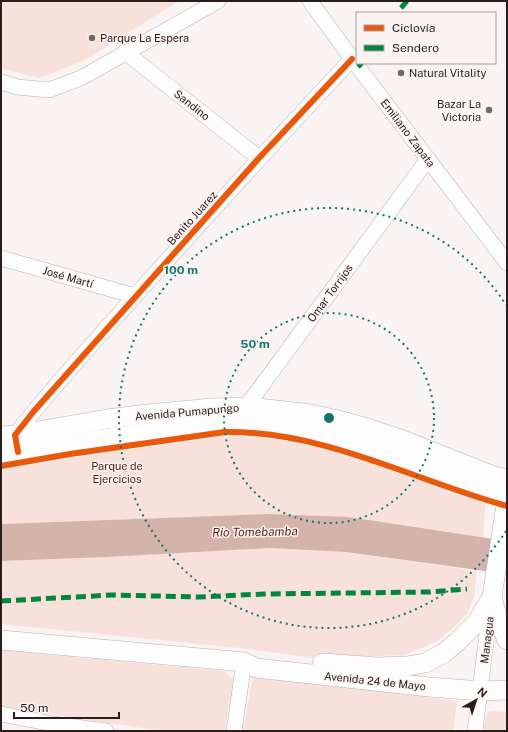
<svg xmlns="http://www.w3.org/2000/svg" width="508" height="732" viewBox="0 0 508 732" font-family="'Public Sans',sans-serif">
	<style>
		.green { fill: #f8e1db }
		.water { fill: #d4b3aa }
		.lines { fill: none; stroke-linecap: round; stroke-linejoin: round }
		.minor-casing { stroke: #b8afad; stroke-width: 16 }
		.major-casing { stroke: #b8afad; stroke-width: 20 }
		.minor { stroke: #fefdfd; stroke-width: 15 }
		.major { stroke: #fefdfd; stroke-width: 19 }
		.quiet { stroke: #00873e; stroke-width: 5; stroke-dasharray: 10 5; stroke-linecap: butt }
		.cycleway-casing { stroke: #fbf3f1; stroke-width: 8 }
		.cycleway { stroke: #e8590c; stroke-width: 6 }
		.ring { fill: none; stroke: #0f766e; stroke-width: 2; stroke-dasharray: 2 4 }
		.poi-dot { fill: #736865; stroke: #fbf3f1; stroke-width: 1.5 }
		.labels { text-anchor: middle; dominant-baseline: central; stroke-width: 3; stroke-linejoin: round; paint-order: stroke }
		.poi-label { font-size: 11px; fill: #2b1d19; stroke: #fbf3f1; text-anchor: start }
		.street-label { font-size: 11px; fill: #2b1d19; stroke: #fbf3f1 }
		.park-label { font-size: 11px; fill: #551d0f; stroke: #fbf3f1 }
		.water-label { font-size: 12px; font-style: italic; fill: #5f2618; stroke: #fbf3f1 }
		.centre { fill: #0f766e; stroke: #fbf3f1; stroke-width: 2 }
		.ring-label { font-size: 12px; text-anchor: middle; font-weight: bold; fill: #0f766e; stroke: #fbf3f1; stroke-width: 3; stroke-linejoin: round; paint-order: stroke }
	</style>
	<rect width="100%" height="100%" fill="#f9f4f3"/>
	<g class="green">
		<polygon points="1,1 179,1 85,60 40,78 1,68"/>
		<polygon points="229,433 326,439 486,497 483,537 349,517 270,514 1,524 1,466 144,443"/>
		<polygon points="270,548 346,552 477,571 474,596 467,614 453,628 439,640 422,648 404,655 315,658 249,649 1,624 1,561 107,557"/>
		<polygon points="1,650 224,671 233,679 225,731 162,731 1,707"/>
		<polygon points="260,676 457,701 453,731 243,731 252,680 255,677"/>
		<polygon points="491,711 507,712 507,731 483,731 486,715"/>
	</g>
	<polygon class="water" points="270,514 349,517 507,541 507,574 346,552 270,548 107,557 1,561 1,524"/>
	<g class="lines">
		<defs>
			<g id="minor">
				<polyline points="310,1 352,59 507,263"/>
				<polyline points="125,52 259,158"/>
				<polyline points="1,82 17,87 49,90 81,78 218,1"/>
				<polyline points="1,258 135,296"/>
				<polyline points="246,415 246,407 428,159"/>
				<path d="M16,441L15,435C58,380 106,329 152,277C218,204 284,131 352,59"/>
				<polyline points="1,714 53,724 106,731"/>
				<polyline points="234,731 244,662"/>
				<polyline points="475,731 491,601"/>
			</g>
			<g id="major">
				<polyline points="1,436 15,435 107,419 148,414 212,408 246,407 267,409 311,414 338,420 367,428 403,440 494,476 507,479"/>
				<path d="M1,455C33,449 65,445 96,440C175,428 258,416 336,437C373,447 409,461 444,475C465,483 485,491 507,496"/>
				<polyline points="492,597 496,613 507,640"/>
				<polyline points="1,640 244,662 256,668 429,687 481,691 507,690"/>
				<polyline points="322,663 378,667 407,666 425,663 444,653 457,642 477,622 492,597 507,498"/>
			</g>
		</defs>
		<use href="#minor" class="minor-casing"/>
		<use href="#major" class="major-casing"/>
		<use href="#minor" class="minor"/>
		<use href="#major" class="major"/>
		<g class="quiet">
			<polyline points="401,8 407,1"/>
			<polyline points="358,67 362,63"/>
			<polyline points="1,601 112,595 199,597 264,594 430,592 467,589"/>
		</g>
		<defs>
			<g id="cycleway">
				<polyline points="18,452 15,435 34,411 259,158 352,59"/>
				<path d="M1,466L70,454L225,432C325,431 413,480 507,506"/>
			</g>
		</defs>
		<use href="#cycleway" class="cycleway-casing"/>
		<use href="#cycleway" class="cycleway"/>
	</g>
	<g class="ring">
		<circle cx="329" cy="418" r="105"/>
		<path d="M506 531A210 210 0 1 1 506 305"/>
	</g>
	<g class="poi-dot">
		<circle cx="92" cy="38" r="4"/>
		<circle cx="401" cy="73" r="4"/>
		<circle cx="489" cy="110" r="4"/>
	</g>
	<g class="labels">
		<g class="poi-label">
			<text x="100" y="38">Parque La Espera</text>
			<text x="409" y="73">Natural Vitality</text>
			<text x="481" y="104" text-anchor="end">Bazar La<tspan x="481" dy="13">Victoria</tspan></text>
		</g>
		<g class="street-label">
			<text transform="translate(192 105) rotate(38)">Sandino</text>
			<text transform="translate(408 133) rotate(53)">Emiliano Zapata</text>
			<text transform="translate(192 218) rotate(-48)">Benito Juarez</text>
			<text transform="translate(68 277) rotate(16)">José Martí</text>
			<text transform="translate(330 293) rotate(-54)">Omar Torrijos</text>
			<text transform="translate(187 412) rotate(-5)">Avenida Pumapungo</text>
			<text transform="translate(487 640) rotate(-83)">Managua</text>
			<text transform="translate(375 681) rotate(6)">Avenida 24 de Mayo</text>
		</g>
		<g class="park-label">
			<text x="117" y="466">Parque de<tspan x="117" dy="13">Ejercicios</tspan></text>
		</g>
		<g class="water-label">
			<text transform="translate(255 532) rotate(-1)">Río Tomebamba</text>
		</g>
	</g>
	<circle cx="329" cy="418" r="6" class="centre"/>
	<g class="ring-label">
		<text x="181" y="274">100 m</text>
		<text x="255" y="348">50 m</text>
	</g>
	<rect width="508" height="732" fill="none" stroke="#2b1d19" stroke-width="4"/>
	<rect x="356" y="12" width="140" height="52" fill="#fbf3f1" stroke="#a89d9b"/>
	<rect x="364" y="25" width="20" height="6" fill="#e8590c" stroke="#a89d9b"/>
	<text x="392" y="32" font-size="12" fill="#2b1d19">Ciclovía</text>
	<rect x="364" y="45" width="20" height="6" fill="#00873e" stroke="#a89d9b"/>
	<text x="392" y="52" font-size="12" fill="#2b1d19">Sendero</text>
	<g transform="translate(476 700) rotate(39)" stroke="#fbf3f1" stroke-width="3" paint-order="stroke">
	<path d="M0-3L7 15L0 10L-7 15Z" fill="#2b1d19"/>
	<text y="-6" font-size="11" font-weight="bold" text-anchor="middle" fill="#2b1d19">N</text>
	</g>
	<path d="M14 712v6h105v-6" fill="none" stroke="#2b1d19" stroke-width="2"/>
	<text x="20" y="712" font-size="12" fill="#2b1d19" stroke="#fbf3f1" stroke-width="3" paint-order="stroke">50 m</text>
</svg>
